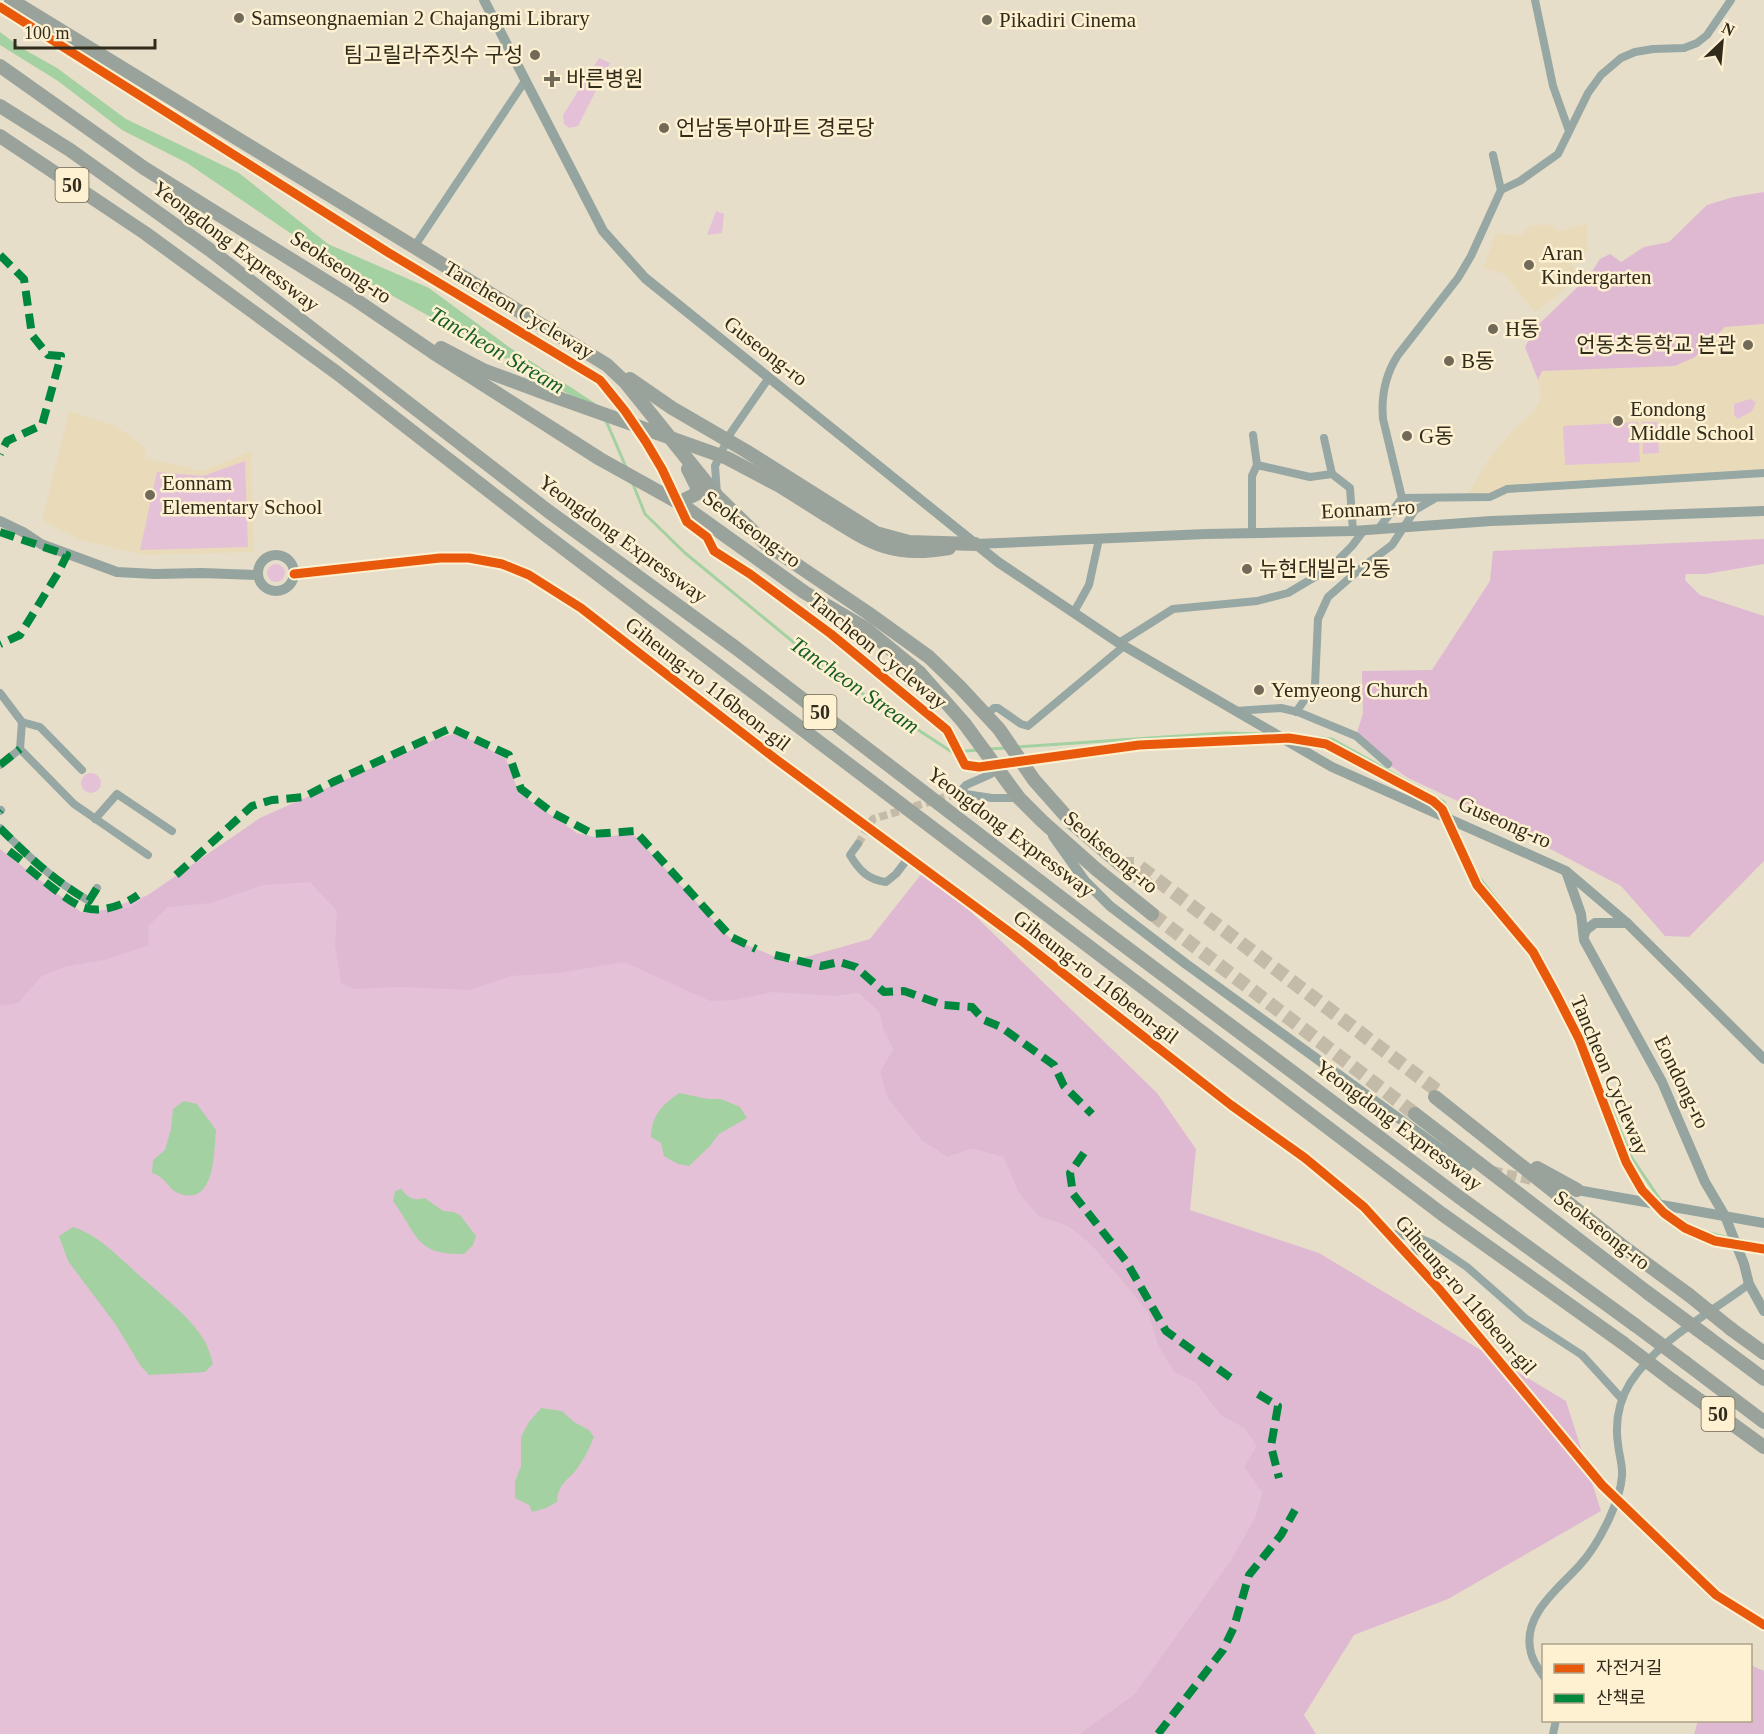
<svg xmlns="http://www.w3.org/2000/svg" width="1764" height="1734" viewBox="0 0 1764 1734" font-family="'Times New Roman','Noto Sans KR',serif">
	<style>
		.built { fill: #e9dbb9 }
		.green { fill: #e4c1d7 }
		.forest { fill: #dfb9d2 }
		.water { fill: #a4d1a1 }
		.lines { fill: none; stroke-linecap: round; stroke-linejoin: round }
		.stream { stroke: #a4d1a1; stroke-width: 3 }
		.street-tunnel { stroke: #c3baa7; stroke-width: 8; stroke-dasharray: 8 4; stroke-linecap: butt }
		.secondary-tunnel { stroke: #c3baa7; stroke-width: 10; stroke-dasharray: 10 5; stroke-linecap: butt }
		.highway-tunnel { stroke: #c3baa7; stroke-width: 14; stroke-dasharray: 14 7; stroke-linecap: butt }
		.street { stroke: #97a7a4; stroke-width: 8 }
		.secondary { stroke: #95a49f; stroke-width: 10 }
		.highway { stroke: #9aa39b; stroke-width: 14 }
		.secondary-bridge { stroke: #95a49f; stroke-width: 10 }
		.highway-bridge { stroke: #9aa39b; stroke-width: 14 }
		.quiet { stroke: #00873e; stroke-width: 8; stroke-dasharray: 15 8; stroke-linecap: butt }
		.cycleway-casing { stroke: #fef1d2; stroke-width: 13 }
		.cycleway { stroke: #e8590c; stroke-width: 9 }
		.poi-dot { fill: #716a59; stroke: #fef1d2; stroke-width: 2 }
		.labels { text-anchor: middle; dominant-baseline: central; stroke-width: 5; stroke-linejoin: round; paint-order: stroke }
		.shield { fill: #fef1d2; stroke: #6e6653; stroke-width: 1.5 }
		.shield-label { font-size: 20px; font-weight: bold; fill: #312b1c }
		.poi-label { font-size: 21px; fill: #312b1c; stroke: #fef1d2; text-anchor: start }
		.street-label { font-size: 21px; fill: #312b1c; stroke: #fef1d2 }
		.water-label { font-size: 22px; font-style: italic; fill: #175e26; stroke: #fef1d2 }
	</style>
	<rect width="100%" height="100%" fill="#e7deca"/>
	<g class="built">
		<polygon points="1547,224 1560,231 1587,224 1587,251 1573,263 1577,276 1559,294 1535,312 1504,274 1483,268 1496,233 1520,236 1529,226"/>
		<polygon points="1764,324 1764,473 1507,489 1490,497 1466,497 1487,461 1512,431 1534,411 1541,398 1538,380 1542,371 1675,366 1695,357 1725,327"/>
		<polygon points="69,411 113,425 129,435 145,448 145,458 202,471 251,451 254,552 146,555 80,540 42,520"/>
	</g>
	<g class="green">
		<polygon points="599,58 610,63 578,126 569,128 564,124 563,115"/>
		<polygon points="716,211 724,214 722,233 707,235"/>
		<polygon points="1750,399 1756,402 1752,411 1738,419 1734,415 1734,404"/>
		<polygon points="1638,422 1640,462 1565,465 1563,426"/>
		<polygon points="1642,422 1657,422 1659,453 1643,454"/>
		<polygon points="245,461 248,547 140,550 157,472 203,476"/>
		<circle cx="276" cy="573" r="9"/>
		<circle cx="91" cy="783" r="10"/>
		<polygon points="258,857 696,951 838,996 858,993 879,1012 883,1030 893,1049 880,1071 887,1098 922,1141 947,1157 973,1149 1003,1157 1018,1192 1038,1216 1069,1227 1091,1245 1128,1288 1148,1313 1158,1346 1174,1372 1196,1383 1221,1416 1244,1428 1256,1446 1244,1467 1262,1491 1255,1517 1231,1560 1134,1694 1079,1734 0,1734 0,946"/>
	</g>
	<g class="forest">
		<polygon points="1764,192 1764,324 1725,327 1695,357 1675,366 1542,371 1538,380 1525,347 1536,327 1589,276 1600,259 1610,254 1621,262 1644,247 1669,242 1707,205 1733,197"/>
		<polygon points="1764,539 1764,564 1706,574 1686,574 1685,580 1700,595 1764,616 1764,861 1689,937 1665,936 1621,886 1464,804 1408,778 1388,764 1356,736 1363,713 1362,671 1432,670 1490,581 1493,551"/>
		<polygon points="453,734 475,741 506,759 519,793 577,833 599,838 632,833 730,938 788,962 870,939 926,868 1157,1093 1196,1149 1190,1210 1319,1253 1566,1401 1601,1511 1448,1599 1354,1635 1304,1715 1316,1734 1079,1734 1134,1694 1231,1560 1255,1517 1262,1492 1244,1467 1256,1446 1244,1428 1221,1416 1196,1383 1174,1372 1158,1346 1148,1313 1128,1288 1091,1245 1069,1227 1038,1216 1018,1192 1003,1157 973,1149 947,1157 922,1141 887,1098 880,1071 893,1049 883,1030 879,1012 858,993 838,996 772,992 735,1000 710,1001 624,962 559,973 511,976 469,990 401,987 355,989 341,983 335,945 337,911 310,882 263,885 210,903 168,907 148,926 149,945 108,959 64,967 42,976 18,1003 0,1006 0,849 81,912 129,908 260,818 436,739"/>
		<polygon points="1751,1665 1764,1671 1764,1734 1694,1734 1698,1721 1750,1720"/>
	</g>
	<g class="water">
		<polygon points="0,32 20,47 57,68 126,119 239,173 328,244 429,288 509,347 604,409 609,427 592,407 339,266 187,163 122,130 58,81 0,45"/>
		<path d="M679,1093L708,1099H721L740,1107L747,1118L719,1134L710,1146L689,1166L678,1164L664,1156L661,1143L651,1137C652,1115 661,1106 679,1093Z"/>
		<path d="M184,1101L197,1104L216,1130C214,1153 215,1208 178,1193C167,1188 167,1178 152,1173L153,1160L165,1150L171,1129L173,1109Z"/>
		<path d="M401,1189C408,1198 414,1201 425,1198L443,1211L453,1212L460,1215L476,1236L473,1245L464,1254C415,1255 418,1235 393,1201L395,1191Z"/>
		<path d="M73,1227C103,1237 123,1262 147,1282C166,1299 186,1314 200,1334C207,1343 210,1353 213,1364L205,1372L149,1375L140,1365L116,1325L68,1261L59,1236Z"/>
		<path d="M541,1408L562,1411L574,1422L589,1430L594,1437C590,1446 586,1456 580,1464C571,1480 558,1481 557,1502L546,1508L532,1512L529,1505L515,1498V1482L521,1466V1437L529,1422Z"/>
	</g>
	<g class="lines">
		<g class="stream">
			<polyline points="607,423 626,467"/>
			<polyline points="633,484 645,514 685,553 831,673 952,752 979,750"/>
			<polyline points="1282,734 1332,739 1444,802 1451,816"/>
			<polyline points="1016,747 1224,733 1267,734"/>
			<polyline points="989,749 1006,748"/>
			<polyline points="1454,825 1476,873 1521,932 1551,975 1599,1079 1632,1158 1661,1201"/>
			<path d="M1666,1209C1679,1228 1710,1233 1730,1238"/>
			<polyline points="1736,1239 1764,1245"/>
		</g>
		<polyline class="street-tunnel" points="858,844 873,819 959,793"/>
		<polyline class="secondary-tunnel" points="1492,1171 1541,1182"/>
		<g class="highway-tunnel">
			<polyline points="1120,864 1136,864 1439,1092"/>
			<polyline points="1120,864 1154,889"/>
			<polyline points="1152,914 1415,1114"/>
		</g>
		<g class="street">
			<polyline points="1535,0 1553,86 1569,131"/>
			<polyline points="1493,155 1501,190"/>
			<polyline points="414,247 525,81"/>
			<polyline points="1253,435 1257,465 1310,477 1332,474 1350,488 1353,531"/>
			<polyline points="1324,438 1332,474"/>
			<polyline points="717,494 715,466 730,434 768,379"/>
			<path d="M1402,498L1383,419C1381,396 1385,375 1398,355L1458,278L1471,256L1501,190L1520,181L1558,154L1588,93L1601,75L1621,58L1635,52L1653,49L1684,48L1697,43L1707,35L1731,0"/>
			<polyline points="1379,528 1402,498 1490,497 1507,489 1764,473"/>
			<polyline points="1252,533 1252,476 1257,465"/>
			<polyline points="1074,612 1089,585 1099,539"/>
			<polyline points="1119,643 1173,609 1257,601 1288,593 1330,568 1352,546 1364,530"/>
			<polyline points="0,693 22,722 40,727 82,770"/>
			<polyline points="1235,711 1281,708 1298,712 1356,736 1388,764"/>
			<polyline points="1296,712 1315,685 1318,619 1328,597 1360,569 1392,545 1415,510 1434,499"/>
			<polyline points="986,715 994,708 998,708 1021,724 1028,726 1124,646"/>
			<polyline points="22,722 20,749 74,804 148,855"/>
			<polyline points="0,765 20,749"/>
			<polyline points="990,766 991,774 966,785 959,793 992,798 1019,798"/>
			<polyline points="0,811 1,810"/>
			<polyline points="95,819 117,794 172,831"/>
			<path d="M0,828C29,857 53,880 89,901L97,888"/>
			<path d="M858,844L850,855C859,870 868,880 886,882L896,874L909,857"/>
			<polyline points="1388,1233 1419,1238 1433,1244 1467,1267 1525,1318 1582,1355 1622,1399"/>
			<polyline points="1416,1263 1413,1256 1416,1245 1420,1242 1426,1242"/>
			<path d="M1544,1677C1539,1670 1533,1662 1531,1653C1521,1616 1558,1589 1579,1566C1592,1552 1601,1536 1609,1519C1615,1506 1621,1491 1622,1476C1623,1466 1619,1455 1618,1444C1615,1423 1619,1401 1630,1383C1659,1339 1708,1315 1749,1284"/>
			<polyline points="1553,1734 1556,1720"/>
		</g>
		<g class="secondary">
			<polyline points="484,0 603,231 645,278 998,562 1119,643 1332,767 1566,871 1627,923 1764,1059"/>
			<polyline points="0,521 23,532 41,544 117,572 155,574 202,573 258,575"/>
			<polyline points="975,544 1206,534 1353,531 1491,521 1764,511"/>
			<circle cx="276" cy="573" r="18"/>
			<polyline points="294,574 440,558 469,558 502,564 529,575 581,608 777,760 1023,942 1231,1105 1305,1158 1364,1207 1439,1289 1602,1485"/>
			<polyline points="1053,836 1085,881 1110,906 1186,964 1459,1162 1468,1166"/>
			<polyline points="1567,874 1581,914 1584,940 1662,1082 1705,1182 1725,1216 1744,1264 1749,1284 1764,1311"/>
			<polyline points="1584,936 1586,930 1595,923 1627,923"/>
			<polyline points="1577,1190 1764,1223"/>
			<polyline points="1627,1509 1716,1595 1764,1625"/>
		</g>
		<g class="highway">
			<polyline points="11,0 607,365 626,383 717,496 766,544 868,613 929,657 960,687 999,729 1034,780 1073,824 1120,864"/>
			<polyline points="0,66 144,168 353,298 434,353 600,459 681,504 804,592 865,628 920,673 964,723 1019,798 1042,821 1096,869 1152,914"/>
			<polyline points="0,106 70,150 210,250 548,511 736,648 1102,929 1459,1197 1635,1325"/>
			<polyline points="0,136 145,233 337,373 538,529 1442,1214 1623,1343"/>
			<polyline points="441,348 483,370 550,395"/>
			<polyline points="630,379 672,408 746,451 876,533 909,542 975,544"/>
			<polyline points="681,504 684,500 698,493 696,485 688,469"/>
			<path d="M826,515C872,544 893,558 949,548"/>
			<polyline points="1435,1097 1625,1248 1689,1295"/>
			<polyline points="1415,1114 1648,1293"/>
			<polyline points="1537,1168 1577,1190"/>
			<polyline points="1731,1329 1764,1353"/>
			<polyline points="1709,1338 1764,1379"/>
			<polyline points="1686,1363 1764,1422"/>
			<polyline points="1673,1381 1764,1447"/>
		</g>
		<polyline class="secondary-bridge" points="1602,1485 1627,1509"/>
		<g class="highway-bridge">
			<polyline points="550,395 727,458 780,486 826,515"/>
			<polyline points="1648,1293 1709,1338"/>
			<polyline points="1689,1295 1731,1329"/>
			<polyline points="1635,1325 1686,1363"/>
			<polyline points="1623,1343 1673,1381"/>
		</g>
		<g class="quiet">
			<polyline points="0,255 24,279 32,335 48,355 61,356 42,425 7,441 0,454"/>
			<polyline points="0,532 67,555 58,573 20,635 0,644"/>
			<polyline points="0,765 20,749"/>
			<polyline points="0,811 1,810"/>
			<path d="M0,828C29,857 53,880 89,901L97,888"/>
			<polyline points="9,851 22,861"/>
			<path d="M28,868C39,877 72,905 85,908C102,913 124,905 138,895"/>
			<polyline points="176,875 252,806 272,800 304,797 333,782 451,728 509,755 521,789 553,813 593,834 635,831 731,937 756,949"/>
			<polyline points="775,955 821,966 839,962 856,967 884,992 904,991 943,1005 972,1007 984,1020 1001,1027 1054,1065 1064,1086 1092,1114"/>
			<polyline points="1084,1153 1070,1173 1073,1194 1126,1261 1166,1331 1231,1378"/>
			<polyline points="1258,1394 1278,1406 1271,1446 1279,1478"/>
			<polyline points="1158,1734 1223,1650 1234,1627 1249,1575 1281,1535 1295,1510"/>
		</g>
		<defs>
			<g id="cycleway">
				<polyline points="0,7 389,253 600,380 625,411 646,442 662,469 687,522 707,537 714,551 750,574 831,634 947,730 965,765 979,767 1139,745 1289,738 1326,744 1433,801 1442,809 1477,885 1533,952 1556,994 1579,1039 1626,1162 1642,1190 1664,1213 1685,1228 1715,1241 1764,1249"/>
				<polyline points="294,574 440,558 469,558 502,564 529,575 581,608 777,760 1023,942 1231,1105 1305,1158 1364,1207 1439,1289 1602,1485 1716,1595 1764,1625"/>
			</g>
		</defs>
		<use href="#cycleway" class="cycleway-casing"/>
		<use href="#cycleway" class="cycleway"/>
	</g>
	<g class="poi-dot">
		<circle cx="239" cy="18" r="6"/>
		<circle cx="987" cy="20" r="6"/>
		<circle cx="535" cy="55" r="6"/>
		<path d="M549 70h6v6h6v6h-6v6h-6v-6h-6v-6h6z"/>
		<circle cx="664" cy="128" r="6"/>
		<circle cx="1529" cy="265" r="6"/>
		<circle cx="1493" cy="329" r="6"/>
		<circle cx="1748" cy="345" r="6"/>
		<circle cx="1449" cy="361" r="6"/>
		<circle cx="1618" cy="421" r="6"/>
		<circle cx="1407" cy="436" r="6"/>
		<circle cx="150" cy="495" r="6"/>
		<circle cx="1247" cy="569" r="6"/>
		<circle cx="1259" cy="690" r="6"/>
	</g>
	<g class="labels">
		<g class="shield">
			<rect x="55.5" y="168" width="33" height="34" rx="4.5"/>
			<rect x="803.5" y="695" width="33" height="34" rx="4.5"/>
			<rect x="1701.5" y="1397" width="33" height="34" rx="4.5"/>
		</g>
		<g class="shield-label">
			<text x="72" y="185">50</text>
			<text x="820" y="712">50</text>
			<text x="1718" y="1414">50</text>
		</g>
		<g class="poi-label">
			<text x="251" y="18">Samseongnaemian 2 Chajangmi Library</text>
			<text x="999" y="20">Pikadiri Cinema</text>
			<text x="523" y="55" text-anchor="end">팀고릴라주짓수 구성</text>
			<text x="566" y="79">바른병원</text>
			<text x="676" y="128">언남동부아파트 경로당</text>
			<text x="1541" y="253">Aran<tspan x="1541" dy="24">Kindergarten</tspan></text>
			<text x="1505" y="329">H동</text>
			<text x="1736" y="345" text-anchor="end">언동초등학교 본관</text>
			<text x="1461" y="361">B동</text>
			<text x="1630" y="409">Eondong<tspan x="1630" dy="24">Middle School</tspan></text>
			<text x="1419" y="436">G동</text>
			<text x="162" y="483">Eonnam<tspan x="162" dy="24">Elementary School</tspan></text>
			<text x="1259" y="569">뉴현대빌라 2동</text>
			<text x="1271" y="690">Yemyeong Church</text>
		</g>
		<g class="street-label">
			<text transform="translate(236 246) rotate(37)">Yeongdong Expressway</text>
			<text transform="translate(341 267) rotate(33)">Seokseong-ro</text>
			<text transform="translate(519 310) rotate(31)">Tancheon Cycleway</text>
			<text transform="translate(766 351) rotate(38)">Guseong-ro</text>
			<text transform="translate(1368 509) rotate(-3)">Eonnam-ro</text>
			<text transform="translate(752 529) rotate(36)">Seokseong-ro</text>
			<text transform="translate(623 539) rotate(36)">Yeongdong Expressway</text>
			<text transform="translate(878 651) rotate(39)">Tancheon Cycleway</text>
			<text transform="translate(708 684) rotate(38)">Giheung-ro 116beon-gil</text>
			<text transform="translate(1505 822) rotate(24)">Guseong-ro</text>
			<text transform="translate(1011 832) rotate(37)">Yeongdong Expressway</text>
			<text transform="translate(1111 852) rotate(40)">Seokseong-ro</text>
			<text transform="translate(1096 977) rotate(38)">Giheung-ro 116beon-gil</text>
			<text transform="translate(1610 1075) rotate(67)">Tancheon Cycleway</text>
			<text transform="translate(1682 1082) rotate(64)">Eondong-ro</text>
			<text transform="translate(1399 1125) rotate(37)">Yeongdong Expressway</text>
			<text transform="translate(1602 1230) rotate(38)">Seokseong-ro</text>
			<text transform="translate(1466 1295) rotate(49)">Giheung-ro 116beon-gil</text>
		</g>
		<g class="water-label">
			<text transform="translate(497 350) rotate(30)">Tancheon Stream</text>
			<text transform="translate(855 685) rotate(35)">Tancheon Stream</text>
		</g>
	</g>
	<rect x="1542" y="1644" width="210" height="78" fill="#fef1d2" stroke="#aca289" stroke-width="1.5"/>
	<rect x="1554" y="1664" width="30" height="9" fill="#e8590c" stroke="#aca289" stroke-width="1.5"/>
	<text x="1596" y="1674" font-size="18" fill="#312b1c">자전거길</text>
	<rect x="1554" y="1694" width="30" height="9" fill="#00873e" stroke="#aca289" stroke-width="1.5"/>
	<text x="1596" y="1704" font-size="18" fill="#312b1c">산책로</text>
	<g transform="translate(1722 42) rotate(26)" stroke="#fef1d2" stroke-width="4.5" paint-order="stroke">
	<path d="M0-4.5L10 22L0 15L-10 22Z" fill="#312b1c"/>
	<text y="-9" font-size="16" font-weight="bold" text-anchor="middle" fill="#312b1c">N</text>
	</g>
	<path d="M15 39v9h140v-9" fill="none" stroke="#312b1c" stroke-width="3"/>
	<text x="24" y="39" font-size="18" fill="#312b1c" stroke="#fef1d2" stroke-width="4.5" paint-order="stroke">100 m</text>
</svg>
